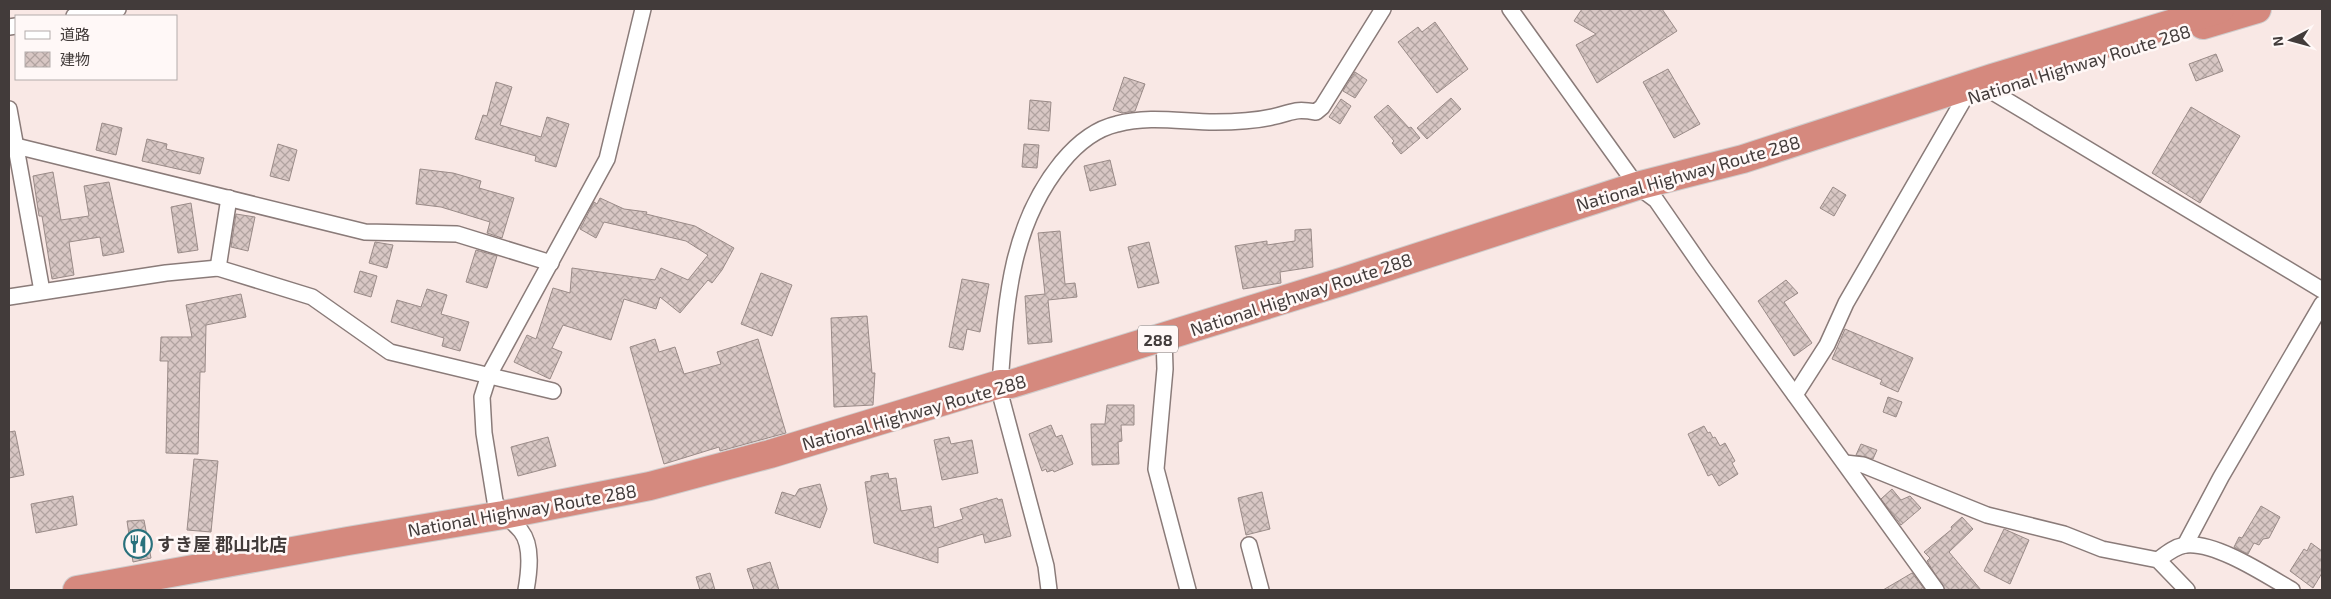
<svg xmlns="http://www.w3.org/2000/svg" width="2331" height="599" viewBox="0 0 2331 599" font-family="'Exo 2','Noto Sans JP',sans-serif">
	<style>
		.building { fill: url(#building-cross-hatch); stroke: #9a8b88 }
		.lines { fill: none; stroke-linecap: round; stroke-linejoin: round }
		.street-casing { stroke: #8a7b79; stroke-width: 18 }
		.highway-casing { stroke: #cecccc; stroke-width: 30 }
		.street { stroke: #fff; stroke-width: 15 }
		.highway { stroke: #d5897e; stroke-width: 28 }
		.labels { text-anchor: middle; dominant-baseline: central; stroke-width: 5; stroke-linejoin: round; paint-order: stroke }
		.shield { fill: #fff8f7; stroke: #7b7473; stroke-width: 1 }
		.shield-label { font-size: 16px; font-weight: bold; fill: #423b3a }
		.street-label { font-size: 18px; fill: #423b3a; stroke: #fff8f7 }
		.poi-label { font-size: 18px; font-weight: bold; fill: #423b3a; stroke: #fff8f7; text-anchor: start }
	</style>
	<defs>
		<pattern id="building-cross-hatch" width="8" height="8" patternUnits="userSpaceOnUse" patternTransform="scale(1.25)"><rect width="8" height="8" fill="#d8c7c4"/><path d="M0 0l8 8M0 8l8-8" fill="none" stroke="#b1a3a0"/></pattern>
	</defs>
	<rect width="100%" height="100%" fill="#f9e8e5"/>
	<g class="building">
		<polygon points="1582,9 1662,9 1677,31 1597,83 1576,45 1596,34 1574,21"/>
		<polygon points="1435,22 1468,69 1437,93 1398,42 1418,27 1422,32"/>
		<polygon points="2216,54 2223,71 2196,81 2189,64"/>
		<polygon points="1668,69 1700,124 1674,138 1643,82"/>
		<polygon points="1355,72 1367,80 1355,98 1343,91"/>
		<polygon points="1124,77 1145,84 1135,111 1122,113 1113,110"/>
		<polygon points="496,82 512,87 500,125 541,137 547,117 569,124 556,167 535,161 536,156 475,139 483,115 487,116"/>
		<polygon points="1451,98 1461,109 1427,139 1417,128"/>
		<polygon points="1341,99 1351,106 1340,124 1329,117"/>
		<polygon points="1030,100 1051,102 1049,131 1028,129"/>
		<polygon points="1388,105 1409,128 1411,127 1420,138 1401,154 1392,143 1394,141 1374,117"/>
		<polygon points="2191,107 2240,136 2200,203 2152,173"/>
		<polygon points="102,123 122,128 116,155 96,150"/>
		<polygon points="147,139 167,144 166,149 204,158 200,174 142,161"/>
		<polygon points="278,144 297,150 289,181 270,176"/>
		<polygon points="1024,144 1039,145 1037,168 1022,167"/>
		<polygon points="1110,160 1116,185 1090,191 1084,166"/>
		<polygon points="420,169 453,173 481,181 479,188 514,198 502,238 487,233 490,222 441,207 416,204"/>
		<polygon points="53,172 61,220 89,216 84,186 109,182 124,252 103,256 100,237 69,242 74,275 52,279 42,216 39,216 33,176"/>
		<polygon points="1833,187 1846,195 1834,216 1820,208"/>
		<polygon points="600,198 624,209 647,212 646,214 695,226 734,248 722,270 712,283 708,280 680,313 660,297 656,309 624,299 611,340 563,325 552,348 562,352 550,379 514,362 527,335 536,339 553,288 570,293 572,268 655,280 661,268 688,280 708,255 686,241 604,222 596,238 580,229 594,202 597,204"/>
		<polygon points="191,203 198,250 178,253 171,207"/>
		<polygon points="236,214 255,217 248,251 231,247"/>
		<polygon points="1311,229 1313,267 1280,272 1281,283 1243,289 1235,246 1267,241 1267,245 1295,241 1295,230"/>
		<polygon points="1060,231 1065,284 1075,283 1077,297 1048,300 1052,342 1028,344 1025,296 1045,294 1038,233"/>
		<polygon points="375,242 393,245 387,268 369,263"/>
		<polygon points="1149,242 1159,283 1138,288 1128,247"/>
		<polygon points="476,250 497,256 487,288 466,282"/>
		<polygon points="360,271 377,276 371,297 354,292"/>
		<polygon points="761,273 792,285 772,336 741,324"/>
		<polygon points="962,279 989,284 980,332 967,329 963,350 949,347"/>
		<polygon points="1786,280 1798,293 1784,302 1812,343 1794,356 1758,301"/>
		<polygon points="427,289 447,295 441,314 469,322 460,351 442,346 444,338 391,322 397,300 421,307"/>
		<polygon points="241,294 246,317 206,325 205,372 200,372 198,454 166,453 168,361 160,361 161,337 192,337 186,305"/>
		<polygon points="867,316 872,373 875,373 873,405 834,407 831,318"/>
		<polygon points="1845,329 1913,358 1898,392 1880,384 1882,380 1832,359"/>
		<polygon points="655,339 659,352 675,347 684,374 721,364 717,352 758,339 786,433 720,451 719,447 664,464 630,347"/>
		<polygon points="1888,397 1902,402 1896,417 1883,412"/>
		<polygon points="1107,405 1134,405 1134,425 1121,425 1122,441 1118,442 1119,464 1092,465 1091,424 1105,424"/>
		<polygon points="1051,425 1056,437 1062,435 1073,464 1054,472 1053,470 1047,472 1046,469 1042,471 1029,434"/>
		<polygon points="1704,426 1708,433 1710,432 1713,438 1715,437 1720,446 1725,443 1735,461 1732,463 1738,474 1719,486 1712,474 1708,476 1688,434"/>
		<polygon points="15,431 24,475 9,478 9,432"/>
		<polygon points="548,437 556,466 518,476 511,447"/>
		<polygon points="949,437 951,444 972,440 978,473 942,480 934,440"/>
		<polygon points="1861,444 1877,450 1873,459 1856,455"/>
		<polygon points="194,459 218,461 211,532 187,530"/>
		<polygon points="888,473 889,479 896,478 901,511 931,506 934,528 963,519 960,509 997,498 998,500 1002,499 1011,536 985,543 983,534 938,548 938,563 874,543 865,482 871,481 871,476"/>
		<polygon points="820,484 827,509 820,528 775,513 782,492 795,496 799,489"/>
		<polygon points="1892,489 1901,500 1910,496 1921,508 1901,525 1881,499"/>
		<polygon points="1262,492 1270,529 1246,535 1238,498"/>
		<polygon points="73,496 77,525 36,533 31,504"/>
		<polygon points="2261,506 2280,517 2269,538 2263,539 2259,545 2254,543 2248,554 2234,547 2239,537 2242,538"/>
		<polygon points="1962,517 1973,529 1949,552 1981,590 1945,590 1927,561 1930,558 1924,552 1952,529 1951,527"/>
		<polygon points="144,520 151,558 133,562 127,521"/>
		<polygon points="2004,529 2029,540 2010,584 1984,571"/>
		<polygon points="2311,543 2322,551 2322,573 2313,588 2290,571 2304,549 2307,551"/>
		<polygon points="770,562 779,590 754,590 747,569"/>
		<polygon points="710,573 715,590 700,590 696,577"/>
		<polygon points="1912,573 1925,590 1883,590"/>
	</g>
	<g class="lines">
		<defs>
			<g id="street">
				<polyline points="1510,9 1637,186 1656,200 1703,268 1936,590"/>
				<polyline points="74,16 118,9"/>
				<polyline points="9,27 16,26"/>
				<polyline points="1991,91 2322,290"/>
				<polyline points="9,109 42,291"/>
				<polyline points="16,146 365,232 457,234 551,263"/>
				<polyline points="218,268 229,198"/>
				<polyline points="9,297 166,273 218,268 312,297 390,352 553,391"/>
				<polyline points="1164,337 1165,369 1156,469 1188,590"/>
				<path d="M1000,384C1006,304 1009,227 1062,162C1076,145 1095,129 1117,124C1149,115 1183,122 1215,122C1233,122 1254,121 1272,117C1293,113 1292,108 1316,112L1322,107L1383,9"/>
				<polyline points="1795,395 1827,345 1846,303 1964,99"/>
				<polyline points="1001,397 1046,566 1049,590"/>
				<polyline points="1845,463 1863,465 1987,515 2064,534 2102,549 2158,560 2187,590"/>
				<polyline points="1249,545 1261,590"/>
				<polyline points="2185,545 2221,477 2322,304"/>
				<path d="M2158,560C2166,554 2174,547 2185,545C2215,541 2266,575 2292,590"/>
				<path d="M526,590C529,573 533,546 521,531C512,520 501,515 495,501L484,433L482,397L489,375L607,159L643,9"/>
			</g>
			<g id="highway">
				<polyline points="2203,25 2257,9"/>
				<polyline points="77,590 348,541 503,515 650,486 770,454 1000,384 1011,384 1344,281 1637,186 1743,159 1992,78 2220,9"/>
			</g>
		</defs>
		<use href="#street" class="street-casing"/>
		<use href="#highway" class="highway-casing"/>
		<use href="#street" class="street"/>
		<use href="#highway" class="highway"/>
	</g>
	<defs>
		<symbol id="restaurant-ring" viewBox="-11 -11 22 22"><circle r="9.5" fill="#fff8f7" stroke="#29717c" stroke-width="1.5"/><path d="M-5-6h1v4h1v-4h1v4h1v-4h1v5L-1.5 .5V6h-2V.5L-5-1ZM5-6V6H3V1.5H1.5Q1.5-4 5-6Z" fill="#29717c"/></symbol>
	</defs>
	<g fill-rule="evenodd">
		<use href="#restaurant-ring" x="122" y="528" width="32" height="32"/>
	</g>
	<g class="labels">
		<rect class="shield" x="1138" y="325.5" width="40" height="27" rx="4"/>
		<g class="shield-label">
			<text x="1158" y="339">288</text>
		</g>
		<g class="street-label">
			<text transform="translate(2079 64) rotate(-17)">National Highway Route 288</text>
			<text transform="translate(1688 173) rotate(-16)">National Highway Route 288</text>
			<text transform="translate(1301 294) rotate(-18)">National Highway Route 288</text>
			<text transform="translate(914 412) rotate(-16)">National Highway Route 288</text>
			<text transform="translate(522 510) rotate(-10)">National Highway Route 288</text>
		</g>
		<g class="poi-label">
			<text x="157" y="544">すき屋 郡山北店</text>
		</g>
	</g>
	<rect width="2331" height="599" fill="none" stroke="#423b3a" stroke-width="20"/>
	<rect x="15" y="15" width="162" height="65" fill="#fff8f7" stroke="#b3acab"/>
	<rect x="25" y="31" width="25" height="8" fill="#ffffff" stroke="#b3acab"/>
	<text x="60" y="40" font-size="15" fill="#423b3a">道路</text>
	<rect x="25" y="52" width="25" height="15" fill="url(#building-cross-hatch)" stroke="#b3acab"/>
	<text x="60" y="65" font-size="15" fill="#423b3a">建物</text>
	<g transform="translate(2291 40) rotate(264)" stroke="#fff8f7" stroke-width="4" paint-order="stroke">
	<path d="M0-4L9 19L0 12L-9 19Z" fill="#423b3a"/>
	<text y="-8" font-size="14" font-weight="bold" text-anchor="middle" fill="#423b3a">N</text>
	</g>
</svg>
